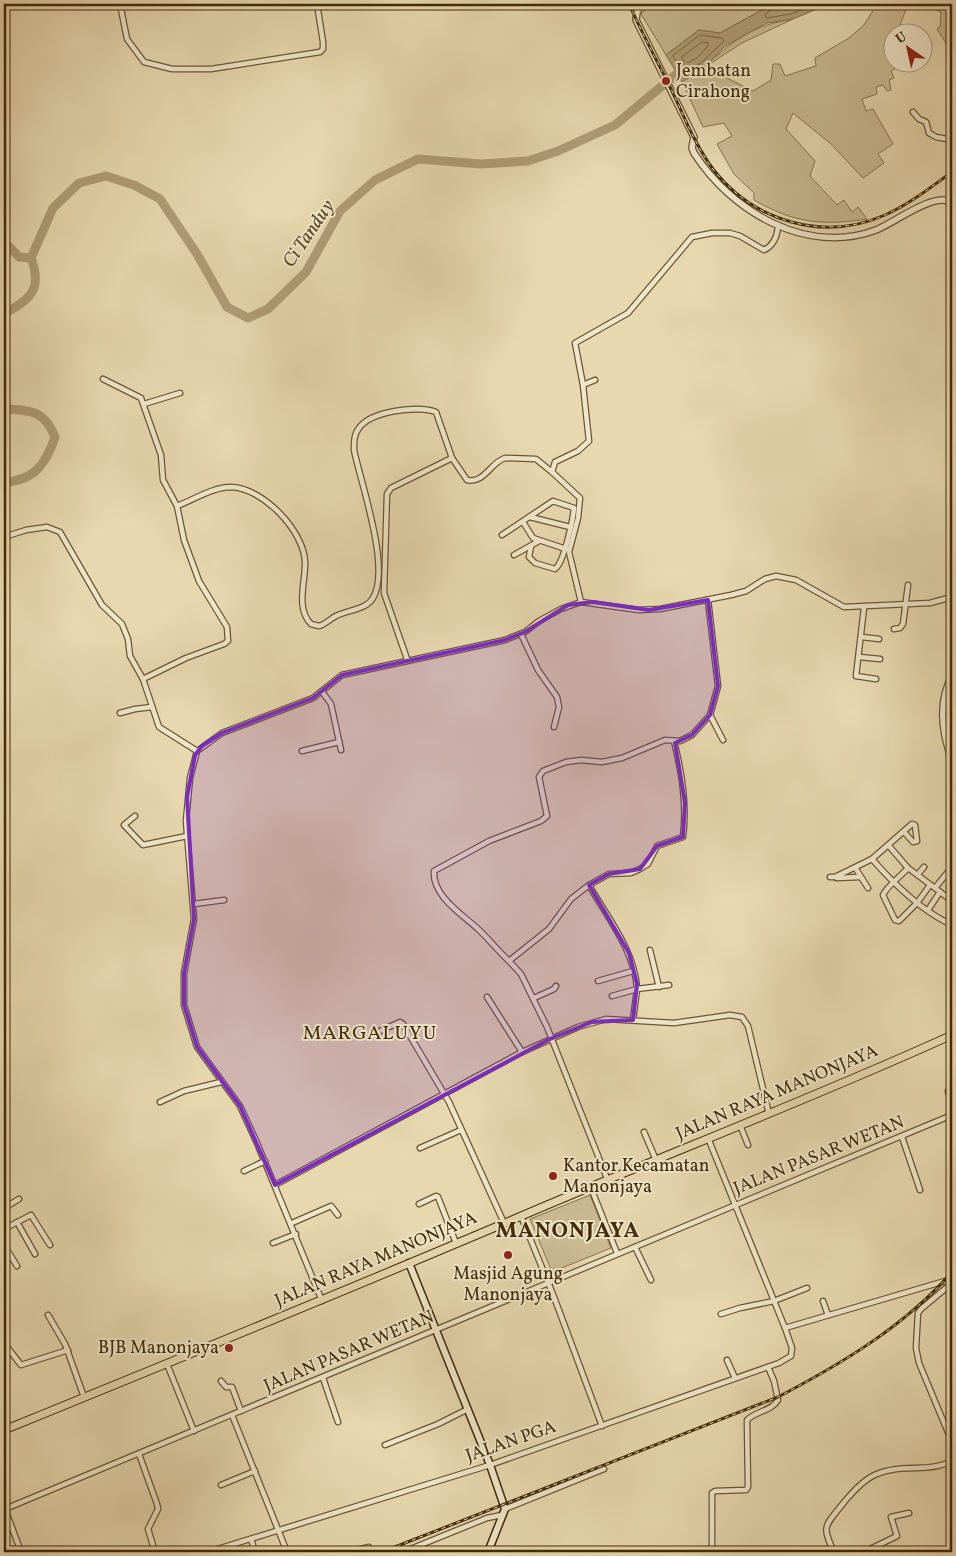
<svg xmlns="http://www.w3.org/2000/svg" width="956" height="1556" viewBox="0 0 956 1556" font-family="Vollkorn,serif">
	<style>
		.green { fill: #cbbb93; stroke: #86734e }
		.water { fill: #af9d76; stroke: #836f4a }
		.lines { fill: none; stroke-linecap: round; stroke-linejoin: round }
		.shore { stroke: #78643f; stroke-width: 1 }
		.river { stroke: #af9d76; stroke-width: 9 }
		.minor-casing { stroke: #6b5632; stroke-width: 7 }
		.tertiary-casing { stroke: #6b5632; stroke-width: 8 }
		.secondary-casing { stroke: #422b08; stroke-width: 9 }
		.primary-casing { stroke: #422b08; stroke-width: 9 }
		.minor { stroke: #efe6cb; stroke-width: 4.5 }
		.tertiary { stroke: #efe6cb; stroke-width: 5.5 }
		.secondary { stroke: #efe6cb; stroke-width: 6 }
		.primary { stroke: #e7d8af; stroke-width: 7 }
		.rail-casing { stroke: #422b08; stroke-width: 3 }
		.rail { stroke: #efe6cb; stroke-width: 1; stroke-dasharray: 4; stroke-linecap: butt }
		.marked { fill: #7b2cbf; fill-opacity: 0.2; stroke: #7b2cbf; stroke-width: 4; stroke-linejoin: round }
		.poi-dot { fill: #8f2418; stroke: #efe6cb; stroke-width: 2 }
		.labels { text-anchor: middle; dominant-baseline: central; stroke-width: 4; stroke-linejoin: round; paint-order: stroke }
		.poi-label { font-size: 18px; fill: #422b08; stroke: #efe6cb; text-anchor: start }
		.street-label { font-size: 18px; fill: #422b08; stroke: #efe6cb }
		.water-label { font-size: 19px; font-style: italic; fill: #5d4824; stroke: #efe6cb }
		.quarter-label { font-size: 20px; letter-spacing: 1px; fill: #422b08; stroke: #efe6cb }
		.district-label { font-size: 22px; font-weight: bold; letter-spacing: 1px; fill: #422b08; stroke: #efe6cb }
	</style>
	<rect width="100%" height="100%" fill="#e7d8af"/>
	<filter id="stains"><feTurbulence type="fractalNoise" baseFrequency=".004" numOctaves="4"/><feColorMatrix values="0 0 0 0 .2 0 0 0 0 .09 0 0 0 0 .02 0 0 0 .5 -.17"/></filter>
	<radialGradient id="worn" r=".72"><stop offset=".6" stop-color="#630" stop-opacity="0"/><stop offset="1" stop-color="#630" stop-opacity=".3"/></radialGradient>
	<g class="green">
		<polygon points="658,4 773,4 720,33 699,30 666,55 641,14 647,8"/>
		<path d="M877,4H908L900,25L904,32H894V62L906,63L891,71L894,78L889,80L891,90L887,91L883,85L876,87L877,94L862,99L866,111L873,109L893,144L878,154L884,163L863,178L831,144L793,113L786,129L815,161L810,176L837,205L844,200L852,212L858,207L867,219C822,226 794,223 754,200V193L734,174L717,144L732,136L724,123L703,127L682,82C689,76 698,73 705,66C736,39 751,26 793,19L742,43L705,67L753,91L771,80L773,64H780L785,76L816,66L815,58L849,38L864,25Z"/>
		<polygon points="933,4 952,4 952,53 937,29 940,27 941,12 936,10"/>
		<polygon points="590,1195 611,1248 552,1272 530,1219"/>
	</g>
	<polygon class="water" points="773,4 829,4 793,19 767,23 752,31 724,47 705,67 682,82 666,55 699,30 720,33"/>
	<g class="lines">
		<g class="shore">
			<polyline points="775,4 773,9 765,14 766,18 791,14 815,4"/>
			<polygon points="700,35 722,38 724,41 701,63 683,73 673,56"/>
			<polygon points="702,42 708,43 708,46 697,58 685,64 682,57"/>
		</g>
		<g class="river">
			<polyline points="4,241 19,257 31,258 53,208 79,183 106,176 134,185 160,199 197,254 227,307 248,318 268,309 306,272 340,211 375,180 418,159 481,164 528,161 558,151 615,125 685,67"/>
			<path d="M4,314C30,299 43,290 31,258"/>
			<path d="M4,409C30,410 44,410 55,437C46,464 34,481 4,482"/>
		</g>
		<defs>
			<g id="minor">
				<polyline points="120,4 127,39 144,62 172,69 211,69 320,52 323,49 323,42 317,4"/>
				<polyline points="913,112 919,119 926,122 929,133 936,137 952,140"/>
				<polyline points="103,379 141,398 161,455 163,480 177,506 184,540 199,581 227,627 228,641 224,644 186,658 143,679"/>
				<polyline points="583,385 595,380"/>
				<polyline points="144,404 180,393"/>
				<path d="M177,506C193,500 213,487 231,487C263,488 303,530 305,561C306,581 295,608 311,624L319,626C326,624 330,619 336,616C347,610 366,610 373,598C391,568 361,484 354,450C354,442 354,434 359,428C371,411 418,405 436,412L452,458L467,480C484,484 491,462 505,458L536,459L552,472"/>
				<polyline points="530,517 570,527"/>
				<polyline points="523,522 533,538 566,549"/>
				<path d="M502,535L553,501L574,508C573,519 564,563 555,569L535,563L529,557L531,546"/>
				<polyline points="4,537 26,530 47,527 60,532 102,605 122,624 128,639 130,656 143,679 159,727 197,751"/>
				<polyline points="521,551 514,555 539,541"/>
				<path d="M581,602L569,552L578,518L580,498L552,472L555,462L578,451L589,441L583,385L575,343L628,313L692,237L712,233H730L740,236L764,250C773,246 777,236 778,227"/>
				<polyline points="864,608 856,676 876,679"/>
				<polyline points="894,629 900,628 903,624 908,585"/>
				<polyline points="521,634 538,670 557,697 559,707 554,727"/>
				<polyline points="862,637 879,639"/>
				<polyline points="859,657 880,659"/>
				<polyline points="407,659 384,593 387,494 391,488 452,458"/>
				<polyline points="323,693 331,704 341,750"/>
				<polyline points="120,713 135,709 152,707"/>
				<polyline points="710,715 723,740"/>
				<polyline points="302,751 339,742"/>
				<polyline points="135,816 124,825 143,845 187,836"/>
				<polyline points="889,846 908,868 935,888 952,867"/>
				<path d="M872,859C893,883 917,907 946,922L952,915"/>
				<path d="M908,868C901,876 887,886 883,895L895,920L899,921L917,903L930,885"/>
				<polyline points="856,869 868,888"/>
				<polyline points="918,874 924,867"/>
				<polyline points="830,877 835,877 872,859 912,824 915,825 917,841 913,842 904,832"/>
				<polyline points="837,878 860,877"/>
				<path d="M589,885C607,917 635,951 637,989L612,996"/>
				<polyline points="935,888 952,901"/>
				<polyline points="194,904 224,900"/>
				<polyline points="928,910 940,892"/>
				<polyline points="650,950 659,987"/>
				<path d="M509,961C498,951 489,939 478,929C463,915 432,896 434,871L489,841L541,821L547,816L539,777L543,771L566,762L581,760L602,762L622,758L665,740L680,741L692,735L710,715L718,686L708,600"/>
				<polyline points="598,981 633,971"/>
				<polyline points="487,997 522,1052"/>
				<polyline points="534,998 554,989 556,986"/>
				<polyline points="633,1020 637,989 669,985"/>
				<polyline points="380,1031 400,1022 403,1024 449,1102 504,1223"/>
				<polyline points="948,1091 952,1104"/>
				<polyline points="160,1102 184,1091 221,1082"/>
				<polyline points="740,1125 748,1145"/>
				<polyline points="644,1132 656,1160"/>
				<polyline points="902,1137 920,1190"/>
				<polyline points="420,1148 461,1130"/>
				<polyline points="244,1171 265,1161"/>
				<path d="M608,1181L547,1027L521,974L509,961L549,929L571,899L589,885L609,874L631,873L640,869L648,864L657,846L683,837C687,804 682,774 674,741"/>
				<polyline points="275,1185 522,1052 578,1027 606,1019 674,1023 730,1015 742,1017 748,1026 769,1114"/>
				<polyline points="591,1188 617,1253"/>
				<polyline points="419,1204 436,1196 438,1197 456,1243"/>
				<polyline points="4,1208 19,1199"/>
				<polyline points="521,1216 554,1297 602,1426"/>
				<polyline points="17,1222 35,1254"/>
				<polyline points="292,1223 331,1206 338,1215"/>
				<polyline points="4,1229 31,1215 50,1245"/>
				<polyline points="273,1243 296,1234"/>
				<polyline points="4,1245 17,1266"/>
				<polyline points="635,1247 651,1280"/>
				<polyline points="952,1283 921,1309 918,1313 916,1348 919,1363 952,1442"/>
				<polyline points="322,1301 257,1143 240,1106 197,1047 184,1005 184,973 194,919 186,821 190,778 197,751 222,733 313,698 342,675 505,640 525,632 539,621 561,609 581,602 639,610 660,609 731,595 746,591 765,579 776,576 796,580 844,607 930,603 952,597"/>
				<polyline points="823,1301 828,1315"/>
				<polyline points="721,1314 740,1308 774,1301 807,1288"/>
				<polyline points="48,1315 65,1344 84,1397"/>
				<polyline points="785,1328 952,1279"/>
				<polyline points="4,1343 21,1365 68,1350"/>
				<polyline points="727,1360 735,1378"/>
				<polyline points="167,1364 194,1431"/>
				<polyline points="323,1378 338,1422"/>
				<polyline points="221,1381 226,1387 232,1387 241,1411"/>
				<polyline points="232,1415 287,1552"/>
				<polyline points="385,1445 438,1424 468,1409"/>
				<polyline points="139,1454 157,1504 158,1509 148,1529 155,1552"/>
				<polyline points="221,1485 255,1471"/>
				<polyline points="4,1506 21,1552"/>
				<polyline points="5,1509 952,1115"/>
				<polyline points="505,1509 604,1469"/>
				<polyline points="251,1539 255,1552"/>
				<polyline points="208,1552 490,1465 779,1363 791,1356 792,1348 785,1328 708,1138"/>
				<polyline points="350,1552 369,1547"/>
				<polyline points="403,1552 487,1518 502,1515"/>
				<path d="M712,1552V1493L715,1491L746,1490L748,1487L747,1420C756,1411 772,1411 778,1400L774,1381L768,1367"/>
				<path d="M834,1552C822,1527 824,1527 841,1506C864,1477 877,1468 915,1468C928,1468 941,1467 952,1461"/>
				<polyline points="864,1552 897,1536 891,1517 909,1513"/>
			</g>
			<g id="tertiary">
				<path d="M642,4L637,12L636,20L694,137L692,148L694,153C731,211 806,256 876,230C896,222 933,192 952,202"/>
				<path d="M952,676C938,702 942,733 952,760"/>
			</g>
			<polyline id="secondary" points="409,1263 490,1465 505,1509 488,1552"/>
			<path id="primary" d="M4,1430C171,1362 338,1294 505,1223C653,1159 805,1102 952,1035"/>
		</defs>
		<use href="#minor" class="minor-casing"/>
		<use href="#tertiary" class="tertiary-casing"/>
		<use href="#secondary" class="secondary-casing"/>
		<use href="#primary" class="primary-casing"/>
		<use href="#minor" class="minor"/>
		<use href="#tertiary" class="tertiary"/>
		<use href="#secondary" class="secondary"/>
		<use href="#primary" class="primary"/>
		<defs>
			<g id="rail">
				<path d="M629,4C642,33 657,61 671,89C684,116 695,145 713,169C754,222 824,242 885,215C910,204 931,187 952,172"/>
				<path d="M382,1552L778,1397C841,1364 905,1326 952,1272"/>
			</g>
		</defs>
		<use href="#rail" class="rail-casing"/>
		<use href="#rail" class="rail"/>
	</g>
	<path class="marked" d="M708,600L718,686L710,715L692,735L675,743L685,803L683,837L657,846L640,869L609,874L589,885L629,953L637,984L633,1020L592,1022L550,1039L275,1185L240,1106L197,1047L184,1005V973L194,919L187,797L195,755L202,746L222,733L313,698L342,675L505,640L525,632L568,605L593,602L649,610Z"/>
	<g class="poi-dot">
		<circle cx="666" cy="81" r="5"/>
		<circle cx="553" cy="1176" r="5"/>
		<circle cx="508" cy="1255" r="5"/>
		<circle cx="229" cy="1348" r="5"/>
	</g>
	<g class="labels">
		<g class="poi-label">
			<text x="676" y="71">Jembatan<tspan x="676" dy="21">Cirahong</tspan></text>
			<text x="563" y="1166">Kantor Kecamatan<tspan x="563" dy="21">Manonjaya</tspan></text>
			<text x="508" y="1274" text-anchor="middle">Masjid Agung<tspan x="508" dy="21">Manonjaya</tspan></text>
			<text x="219" y="1348" text-anchor="end">BJB Manonjaya</text>
		</g>
		<g class="street-label">
			<text transform="translate(777 1093) rotate(-23)">JALAN RAYA MANONJAYA</text>
			<text transform="translate(819 1156) rotate(-22)">JALAN PASAR WETAN</text>
			<text transform="translate(376 1260) rotate(-23)">JALAN RAYA MANONJAYA</text>
			<text transform="translate(349 1352) rotate(-23)">JALAN PASAR WETAN</text>
			<text transform="translate(511 1442) rotate(-19)">JALAN PGA</text>
		</g>
		<g class="water-label">
			<text transform="translate(309 234) rotate(-56)">Ci Tanduy</text>
		</g>
		<g class="quarter-label">
			<text x="370" y="1034">MARGALUYU</text>
		</g>
		<g class="district-label">
			<text x="568" y="1231">MANONJAYA</text>
		</g>
	</g>
	<rect width="956" height="1556" fill="none" stroke="#e7d8af" stroke-width="20"/>
	<rect x="5" y="5" width="946" height="1546" fill="none" stroke="#422b08" stroke-width="2.5"/>
	<rect x="10" y="10" width="936" height="1536" fill="none" stroke="#422b08"/>
	<g transform="translate(908 48) rotate(326)"><circle r="24" fill="#efe6cb" stroke="#aa9b7d"/>
	<path d="M0-4L9 19L0 12L-9 19Z" fill="#8f2418"/>
	<text y="-8" font-size="14" font-weight="bold" text-anchor="middle" fill="#422b08">U</text>
	</g>
	<rect width="100%" height="100%" filter="url(#stains)"/>
	<rect width="100%" height="100%" fill="url(#worn)"/>
</svg>
